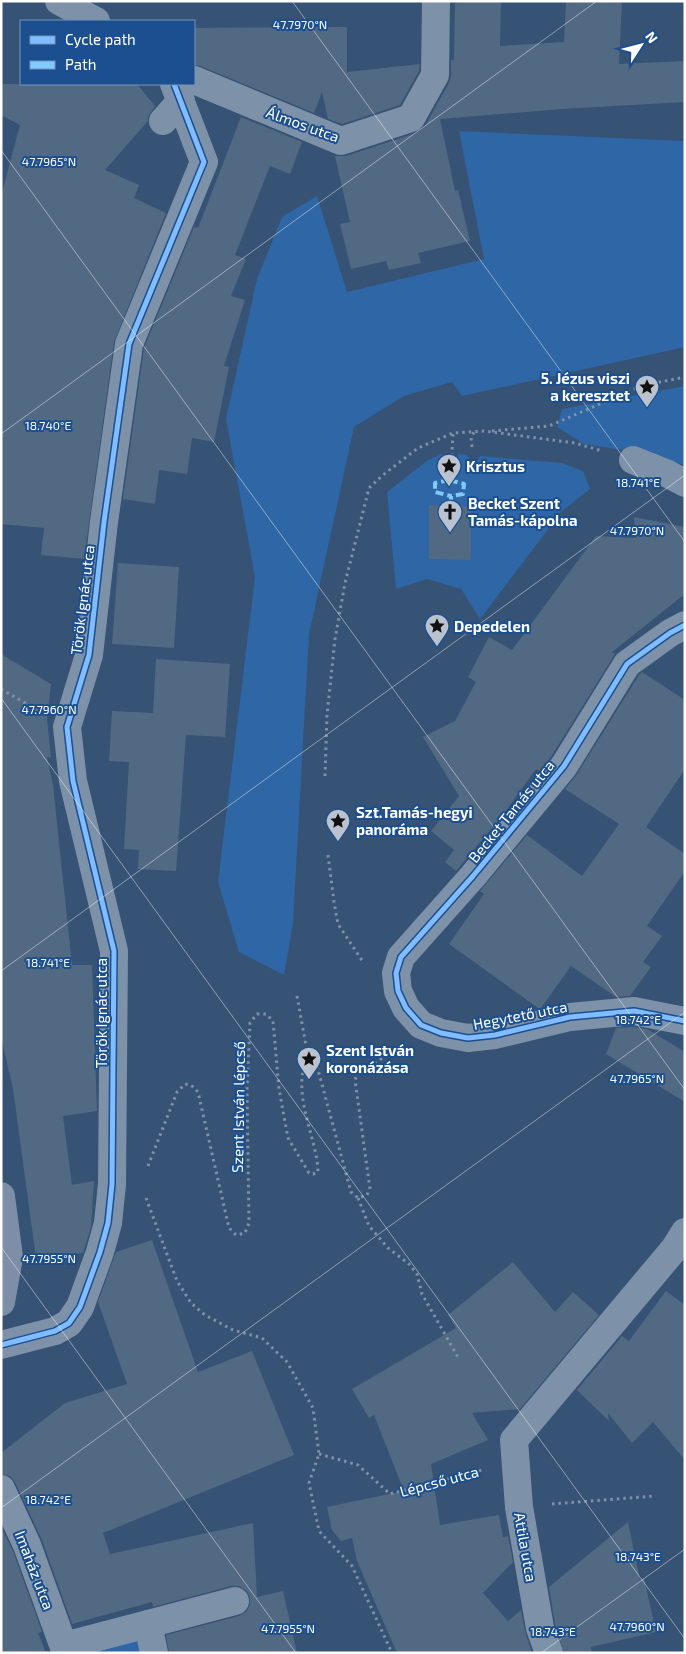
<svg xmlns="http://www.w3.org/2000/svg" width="686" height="1654" viewBox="0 0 686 1654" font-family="'Exo 2',sans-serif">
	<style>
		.green { fill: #2f66a5 }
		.building { fill: #526984 }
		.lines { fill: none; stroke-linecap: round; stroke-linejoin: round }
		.path { stroke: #7d92a8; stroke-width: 3; stroke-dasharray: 2.5 4; stroke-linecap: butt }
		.minor { stroke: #7d92a8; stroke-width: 28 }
		.major { stroke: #7d8ea7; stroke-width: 28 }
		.quiet { stroke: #80caff; stroke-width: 4; stroke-dasharray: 8 4; stroke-linecap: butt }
		.cycleway-casing { stroke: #1b4f8f; stroke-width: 8 }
		.cycleway { stroke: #80bcff; stroke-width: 5 }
		.ticks { fill: none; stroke: #fff; stroke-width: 1; stroke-opacity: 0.45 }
		.labels { text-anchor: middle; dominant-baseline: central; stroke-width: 4; stroke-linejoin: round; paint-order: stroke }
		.street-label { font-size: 15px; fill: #fff; stroke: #1b4f8f }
		.poi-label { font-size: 15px; font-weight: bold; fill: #fff; stroke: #1b4f8f; text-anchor: start }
		.ticks-label { font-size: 12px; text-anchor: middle; fill: #fff; stroke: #1b4f8f; stroke-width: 4; stroke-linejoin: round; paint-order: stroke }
	</style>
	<rect width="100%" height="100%" fill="#365274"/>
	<g class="green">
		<polygon points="459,131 685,141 685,347 462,396 452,382 404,396 354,427 309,634 293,923 284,975 239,952 218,882 255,577 226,419 257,279 282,217 317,196 347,292 484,259"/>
		<polygon points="685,386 685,465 630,451 584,444 557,427 562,409"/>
		<polygon points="442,454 444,468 455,469 458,454 467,455 470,460 477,461 480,456 562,463 583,471 590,489 562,511 480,619 461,589 427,579 396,589 387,492 428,460"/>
		<polygon points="133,1639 143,1645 145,1653 96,1653 101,1647"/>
	</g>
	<g class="building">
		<polygon points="455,1 501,1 500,46 564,42 566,1 622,1 619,64 685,61 685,102 562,109 440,119 455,191 458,190 470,241 418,253 421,263 389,270 386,261 351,269 340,224 350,222 335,156 346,156 416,133 425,126 449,83 451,76 451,60 454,60"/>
		<polygon points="347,27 347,72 420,64 419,71 400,105 342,124 328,119 322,92 314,113 200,66 194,65 194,28"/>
		<polygon points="1,84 137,84 155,106 148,117 148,121 105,170 139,185 134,198 166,213 114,342 84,559 41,555 44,528 1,524 1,196 20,125 1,115"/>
		<polygon points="241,117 302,142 290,174 270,166 235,255 246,259 231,296 245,300 224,366 229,367 214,442 192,438 187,474 159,470 155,504 123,499 144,348 194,227 198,228"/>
		<polygon points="429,505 471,506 471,560 429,559"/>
		<polygon points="634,517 685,527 685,594 612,652 615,654 551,757 539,771 536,769 502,816 456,871 445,862 454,850 431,831 459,796 423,737 455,721 476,682 468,677 489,637 512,650 596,536 636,538"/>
		<polygon points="118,563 179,567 174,648 112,644"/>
		<polygon points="1,654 51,684 47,719 51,758 47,757 53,785 72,965 92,965 97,1111 63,1116 72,1185 94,1181 91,1227 83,1253 36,1258 13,1089 1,1036"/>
		<polygon points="156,659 230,664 225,737 186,735 176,871 138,869 139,850 124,849 129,762 109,761 112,711 153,713"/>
		<polygon points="642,672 685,700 685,769 646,827 685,854 685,871 647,926 662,936 643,962 651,967 630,996 616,997 571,966 541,1008 538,1008 449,944 484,894 480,891 527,835 582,876 619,824 565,789 577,774 639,675"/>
		<polygon points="633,1027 647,1029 685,1052 685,1102 606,1054 616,1028"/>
		<polygon points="152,1240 198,1372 252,1351 294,1455 103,1533 110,1554 253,1523 257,1597 283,1591 297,1653 169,1653 166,1635 239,1616 246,1612 250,1605 250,1597 246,1590 239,1586 231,1586 153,1607 152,1602 72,1624 42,1540 15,1482 10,1476 1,1474 1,1453 65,1403 127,1384 98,1302 116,1252"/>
		<polygon points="513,1262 555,1312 573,1292 599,1315 520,1409 472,1413 488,1440 431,1464 440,1525 499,1515 503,1537 508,1536 513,1562 483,1593 508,1621 521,1610 525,1631 532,1653 397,1653 357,1561 352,1538 341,1541 332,1530 327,1507 404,1491 374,1415 369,1418 352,1389 456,1328 448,1315"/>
		<polygon points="666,1291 685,1305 685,1460 653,1422 632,1443 608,1413 609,1421 577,1390 622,1336 629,1341"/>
		<polygon points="628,1522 640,1580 644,1578 656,1632 591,1647 592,1653 564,1653 555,1624 549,1587"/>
		<polygon points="1,1527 13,1551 42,1632 38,1633 46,1653 1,1653"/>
	</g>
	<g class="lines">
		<g class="path">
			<polyline points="644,385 647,399"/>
			<polyline points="492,431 549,426 644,385 685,377"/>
			<polyline points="472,447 471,438 474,432"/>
			<polyline points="451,469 453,433"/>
			<polyline points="1,689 37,710"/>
			<polyline points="325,776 327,715 335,639 345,583 369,488 383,475 418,448 453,433 484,431 575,443 602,451"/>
			<polyline points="328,855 334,902 338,924 363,962"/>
			<polyline points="297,996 309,1062"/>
			<path d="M148,1166L177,1092L185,1084L191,1085L198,1092L229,1228L236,1235L245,1233L249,1223L247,1090L250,1023L257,1014H266L273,1021L279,1089L288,1138L309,1173L313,1174L318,1172C317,1138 292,1095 306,1062H312L317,1066L351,1192L358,1198L367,1195L370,1189L355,1080L357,1075L396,1049"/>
			<polyline points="146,1198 177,1281 191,1303 205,1315 233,1330 262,1338 287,1362 313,1408 319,1454 309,1483 319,1531 352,1566 392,1653"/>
			<polyline points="358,1198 369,1226 388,1248 409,1264 417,1274 422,1294 459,1359"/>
			<polyline points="319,1454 358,1465 390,1494 482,1470"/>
			<polyline points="552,1504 654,1496"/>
		</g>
		<g class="minor">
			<polyline points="59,1 96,21"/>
			<polyline points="194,80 341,141 411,118 435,75 436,1"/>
			<polyline points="163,121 181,101"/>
			<polyline points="633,460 668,474 685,483"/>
			<polyline points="685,625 670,633 627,664 564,766 473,876 401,957 396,973 398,991 406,1008 421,1025 441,1033 468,1038 495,1035 570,1017 634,1011 685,1021"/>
			<polyline points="1,1345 55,1331 69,1323 80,1307 100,1252 108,1223 112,1184 114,951 73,781 67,727 89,655 104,522 129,344 204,162 174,84"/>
			<polyline points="1,1489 27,1545 66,1653"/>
			<polyline points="148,1624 235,1601"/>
			<polyline points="64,1646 148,1624 154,1653"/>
			<polyline points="549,1653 540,1628 519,1507 514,1440 675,1248 685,1232"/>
		</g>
		<polyline class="major" points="1,1196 9,1257 1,1302"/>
		<g class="quiet">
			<polyline points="451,469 449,480 464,484 463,494 451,496 451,503"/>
			<polyline points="449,480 435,483 435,492 451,496"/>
		</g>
		<defs>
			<g id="cycleway">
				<polyline points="685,625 670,633 627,664 564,766 473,876 401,957 396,973 398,991 406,1008 421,1025 441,1033 468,1038 495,1035 570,1017 634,1011 685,1021"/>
				<polyline points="1,1345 55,1331 69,1323 80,1307 100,1252 108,1223 112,1184 114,951 73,781 67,727 89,655 104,522 129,344 204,162 174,84"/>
			</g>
		</defs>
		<use href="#cycleway" class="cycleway-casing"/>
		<use href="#cycleway" class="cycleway"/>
	</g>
	<path class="ticks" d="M292,1L685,542M1,150L685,1090M1,434L597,1M1,698L685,1639M1,971L685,475M1,1247L296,1653M1,1508L685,1012M541,1653L685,1549"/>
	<defs>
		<symbol id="sight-pin" viewBox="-11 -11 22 30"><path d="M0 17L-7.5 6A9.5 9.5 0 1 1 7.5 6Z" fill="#b9c2ce" stroke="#1b4f8f"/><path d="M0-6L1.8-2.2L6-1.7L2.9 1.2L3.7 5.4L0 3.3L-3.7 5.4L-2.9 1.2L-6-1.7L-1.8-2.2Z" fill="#111"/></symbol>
		<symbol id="church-pin" viewBox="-11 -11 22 30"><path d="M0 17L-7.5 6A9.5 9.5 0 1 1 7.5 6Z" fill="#b9c2ce" stroke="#1b4f8f"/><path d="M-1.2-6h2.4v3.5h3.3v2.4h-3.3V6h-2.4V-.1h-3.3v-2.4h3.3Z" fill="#111"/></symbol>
	</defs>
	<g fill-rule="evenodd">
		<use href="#sight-pin" x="633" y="373" width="28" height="38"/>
		<use href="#sight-pin" x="435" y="452" width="28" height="38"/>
		<use href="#church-pin" x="436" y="498" width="28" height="38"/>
		<use href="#sight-pin" x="423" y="612" width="28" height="38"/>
		<use href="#sight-pin" x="324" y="807" width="28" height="38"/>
		<use href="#sight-pin" x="295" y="1045" width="28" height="38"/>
	</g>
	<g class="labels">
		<g class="street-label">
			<text transform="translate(303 124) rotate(20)">Álmos utca</text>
			<text transform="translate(82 600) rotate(-83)">Török Ignác utca</text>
			<text transform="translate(511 811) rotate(-51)">Becket Tamás utca</text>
			<text transform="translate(101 1013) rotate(-90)">Török Ignác utca</text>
			<text transform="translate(520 1015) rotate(-11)">Hegytető utca</text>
			<text transform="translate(238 1107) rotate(-89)">Szent István lépcső</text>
			<text transform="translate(439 1481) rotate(-15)">Lépcső utca</text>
			<text transform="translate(526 1547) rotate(80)">Attila utca</text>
			<text transform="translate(35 1570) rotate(69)">Imaház utca</text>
		</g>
		<g class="poi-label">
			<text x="630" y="378" text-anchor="end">5. Jézus viszi<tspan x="630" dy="17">a keresztet</tspan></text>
			<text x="466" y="466">Krisztus</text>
			<text x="468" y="503">Becket Szent<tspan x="468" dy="17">Tamás-kápolna</tspan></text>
			<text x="454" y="626">Depedelen</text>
			<text x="356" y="812">Szt.Tamás-hegyi<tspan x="356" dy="17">panoráma</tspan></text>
			<text x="326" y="1050">Szent István<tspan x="326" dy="17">koronázása</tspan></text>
		</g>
	</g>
	<g class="ticks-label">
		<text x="300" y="29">47.7970°N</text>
		<text x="49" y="166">47.7965°N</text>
		<text x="48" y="430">18.740°E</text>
		<text x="638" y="487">18.741°E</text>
		<text x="637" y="535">47.7970°N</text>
		<text x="49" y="714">47.7960°N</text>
		<text x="48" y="967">18.741°E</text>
		<text x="638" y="1024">18.742°E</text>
		<text x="637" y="1083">47.7965°N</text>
		<text x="49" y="1263">47.7955°N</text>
		<text x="48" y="1504">18.742°E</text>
		<text x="638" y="1561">18.743°E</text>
		<text x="637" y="1631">47.7960°N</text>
		<text x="288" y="1633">47.7955°N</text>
		<text x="553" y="1636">18.743°E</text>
	</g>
	<rect width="686" height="1654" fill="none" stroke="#ffffff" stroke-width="5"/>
	<rect x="20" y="20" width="175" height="65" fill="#1b4f8f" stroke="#7695bc"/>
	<rect x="30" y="36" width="25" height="8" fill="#80bcff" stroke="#7695bc"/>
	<text x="65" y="45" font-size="15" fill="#ffffff">Cycle path</text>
	<rect x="30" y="61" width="25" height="8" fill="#80caff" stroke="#7695bc"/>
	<text x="65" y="70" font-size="15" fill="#ffffff">Path</text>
	<g transform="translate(641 45) rotate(54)" stroke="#1b4f8f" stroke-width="4" paint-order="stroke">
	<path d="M0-4L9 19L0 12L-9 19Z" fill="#ffffff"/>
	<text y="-8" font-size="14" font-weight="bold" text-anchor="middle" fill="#ffffff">N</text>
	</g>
</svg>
